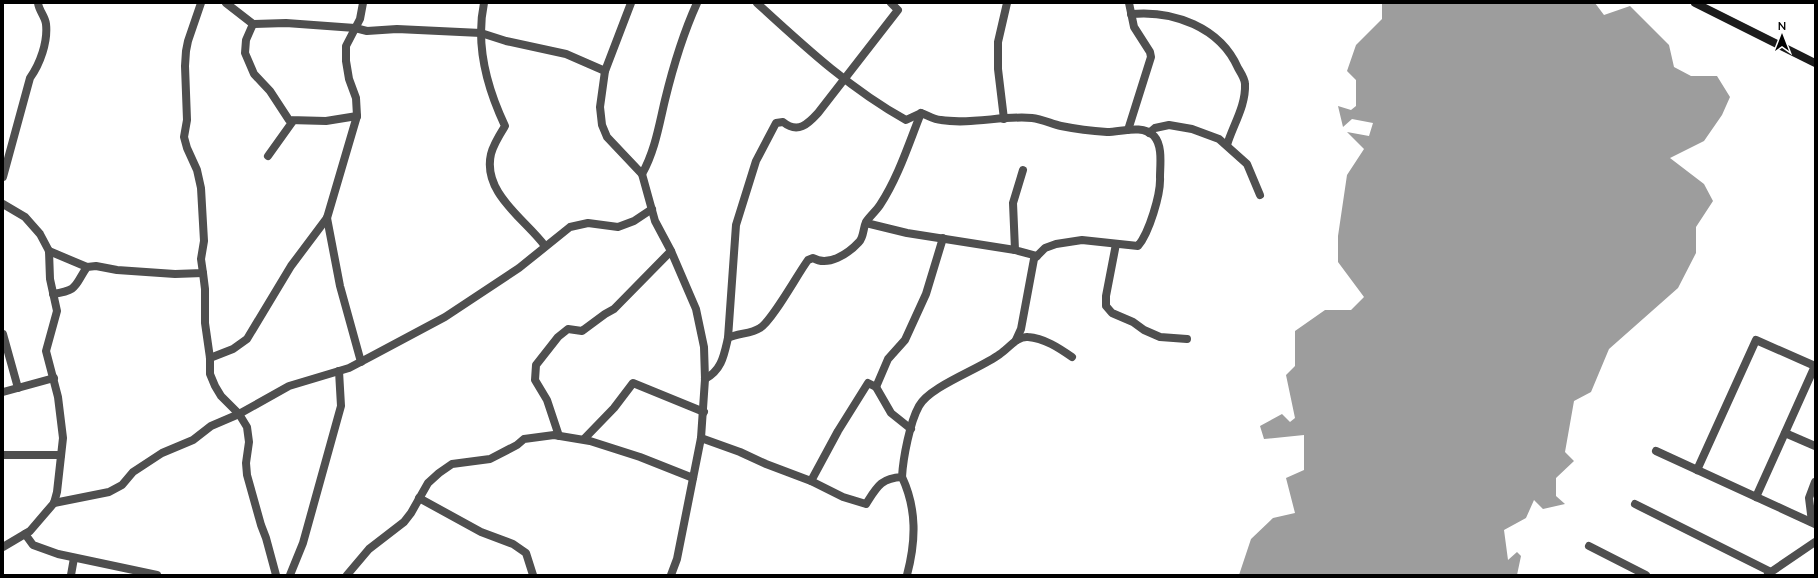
<svg xmlns="http://www.w3.org/2000/svg" width="1818" height="578" viewBox="0 0 1818 578" font-family="Lato,sans-serif">
	<style>
		.water { fill: #9d9d9d }
		.lines { fill: none; stroke-linecap: round; stroke-linejoin: round }
		.minor { stroke: #4f4f4f; stroke-width: 8 }
		.tertiary { stroke: #4f4f4f; stroke-width: 8 }
		.secondary { stroke: #1c1c1c; stroke-width: 8 }
	</style>
	<rect width="100%" height="100%" fill="#fff"/>
	<polygon class="water" points="1382,3 1595,3 1604,15 1630,6 1669,45 1674,67 1691,76 1717,76 1730,97 1722,115 1704,141 1670,158 1704,184 1713,201 1696,227 1696,253 1678,288 1609,349 1591,392 1574,401 1565,452 1574,461 1556,478 1556,496 1565,504 1543,509 1534,500 1526,518 1504,530 1508,560 1517,552 1521,556 1517,575 1239,575 1251,539 1273,518 1295,513 1286,478 1304,470 1304,435 1264,439 1260,426 1282,414 1290,422 1295,418 1286,375 1295,366 1295,331 1325,310 1351,310 1364,297 1338,262 1338,236 1347,175 1364,149 1347,132 1369,136 1373,123 1352,119 1343,127 1338,106 1351,110 1356,106 1356,80 1347,71 1356,45 1382,19"/>
	<g class="lines">
		<g class="minor">
			<polyline points="226,3 253,24 286,23 355,28 367,31 397,29 481,33 506,41 566,54 605,71"/>
			<path d="M484,3C475,46 487,88 505,126C500,134 493,145 491,154C482,193 525,219 545,246"/>
			<path d="M757,3C804,46 850,89 906,120L921,113C927,115 934,120 941,120C971,125 1004,115 1032,118C1042,119 1052,124 1061,126C1076,129 1092,131 1107,132C1122,132 1142,124 1154,136C1163,146 1160,165 1160,177C1161,194 1149,233 1138,246L1082,240L1056,244L1045,248L1034,259L1021,329L1016,340"/>
			<path d="M1131,14C1173,10 1220,27 1238,68C1241,73 1245,79 1245,84C1246,106 1233,125 1227,145"/>
			<polyline points="253,24 246,40 245,53 254,74 270,91 289,120 326,121 357,116"/>
			<polyline points="1004,119 998,69 998,42 1007,3"/>
			<polyline points="1128,130 1151,57 1150,52 1134,27 1129,3"/>
			<polyline points="1149,133 1155,128 1169,125 1192,129 1219,139 1247,164 1260,195"/>
			<polyline points="268,156 293,121"/>
			<polyline points="1023,170 1013,203 1015,250 1037,256"/>
			<path d="M642,174C655,151 659,125 665,100C673,67 683,34 697,3"/>
			<path d="M3,177L30,78C40,64 48,42 46,24C45,16 39,11 38,3"/>
			<polyline points="3,204 25,217 40,234 49,251 50,279 57,311 46,351 58,397 63,438 57,492 54,503 30,531 3,547"/>
			<polyline points="327,218 340,286 361,362"/>
			<polyline points="866,223 907,233 1015,250"/>
			<polyline points="1116,244 1106,296 1106,306 1112,313 1133,322 1144,330 1160,337 1187,339"/>
			<polyline points="49,251 87,267"/>
			<polyline points="203,273 205,289 205,323 210,358 210,374 215,386 221,396 239,414 247,427 249,442 246,463 247,475 261,525 266,538 276,575"/>
			<path d="M53,294C79,290 74,286 87,267L96,266L117,270L175,274L203,273L201,259L204,241L201,188L197,170L187,148L184,137L187,120L185,66L186,51L188,41L201,3"/>
			<polyline points="3,334 18,388"/>
			<path d="M728,338L736,225L756,161L776,123L783,122C798,134 808,124 818,113L898,10L891,3"/>
			<polyline points="210,358 233,349 247,339 291,266 327,218 357,116 356,98 349,79 346,61 346,46 360,19 363,3"/>
			<path d="M705,379C722,370 724,355 728,338C738,333 751,334 760,328C772,321 797,275 808,260L813,258C828,267 848,254 859,242C864,237 863,228 866,222C870,216 876,211 880,205C898,178 909,143 921,113"/>
			<polyline points="876,387 891,413 911,429"/>
			<polyline points="3,392 54,378"/>
			<polyline points="1785,433 1815,446"/>
			<polyline points="559,436 547,400 535,380 536,365 558,337 568,329 582,331 605,314 614,309 671,251"/>
			<path d="M701,438L740,452L766,464L811,481L843,497L866,504C877,487 881,478 902,477C903,458 910,422 919,406C930,386 980,369 1000,354C1009,348 1017,336 1028,337C1044,338 1059,348 1072,357"/>
			<polyline points="584,439 614,408 633,383 704,412"/>
			<polyline points="1656,451 1815,524"/>
			<polyline points="3,455 61,455"/>
			<polyline points="1697,470 1756,340 1815,366"/>
			<path d="M902,477C917,509 916,541 907,575"/>
			<polyline points="811,481 838,431 868,383 876,387 888,359 905,340 926,294 943,238"/>
			<polyline points="1756,497 1815,366"/>
			<polyline points="419,498 481,532 513,544 526,553 533,575"/>
			<polyline points="54,503 109,492 122,485 133,472 162,453 193,440 211,426 239,414 289,386 349,368 370,357 445,317 519,268 570,227 588,223 618,227 634,221 652,209"/>
			<polyline points="1635,504 1771,572"/>
			<polyline points="1812,522 1809,498 1815,482"/>
			<polyline points="25,534 33,545 58,554 157,575"/>
			<polyline points="1589,546 1646,575"/>
			<polyline points="1768,574 1815,542"/>
			<polyline points="71,575 74,558"/>
			<polyline points="290,575 303,543 341,406 339,371"/>
			<polyline points="347,575 369,549 404,522 411,513 428,483 439,473 452,464 490,459 517,445 524,439 554,435 590,441 640,457 693,478"/>
		</g>
		<polyline class="tertiary" points="631,3 605,71 600,107 602,125 607,137 642,174 655,221 671,251 696,309 704,347 705,379 701,438 677,559 671,575"/>
		<polyline class="secondary" points="1695,3 1815,63"/>
	</g>
	<rect width="1818" height="578" fill="none" stroke="#000000" stroke-width="8"/>
	<g transform="translate(1782 36)" stroke="#ffffff" stroke-width="3" paint-order="stroke">
	<path d="M0-3L7 15L0 10L-7 15Z" fill="#000000"/>
	<text y="-6" font-size="11" font-weight="bold" text-anchor="middle" fill="#000000">N</text>
	</g>
</svg>
